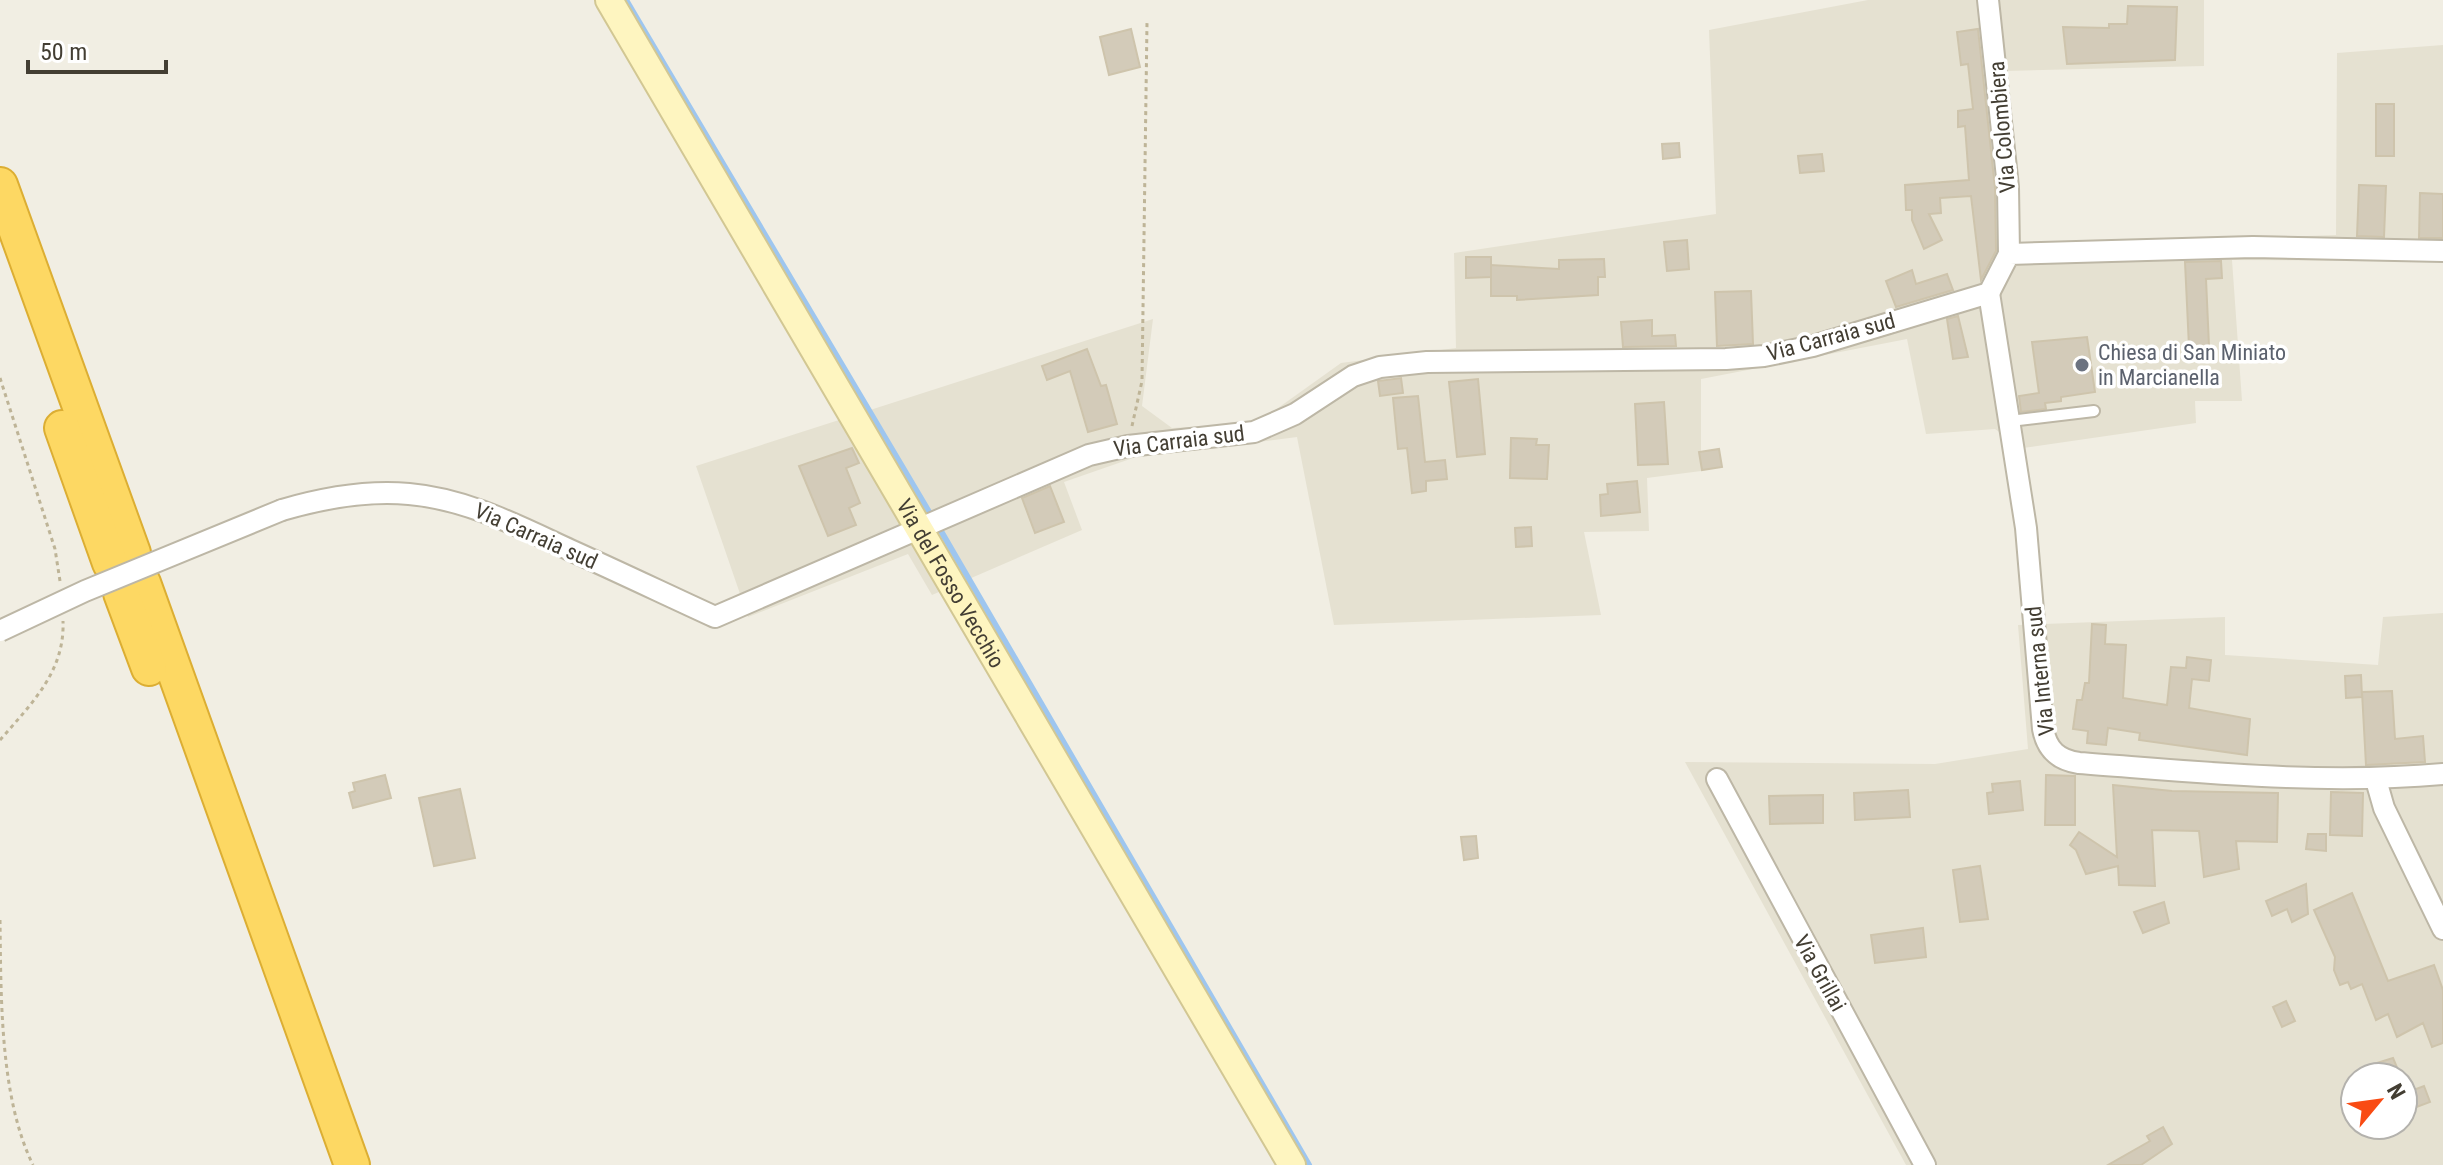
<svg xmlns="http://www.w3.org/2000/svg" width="2443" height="1165" viewBox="0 0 2443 1165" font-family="'Roboto Condensed',sans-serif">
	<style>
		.residential { fill: #e5e1d1; fill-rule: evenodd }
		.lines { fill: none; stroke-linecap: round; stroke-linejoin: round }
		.stream { stroke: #9ec6ef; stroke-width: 6 }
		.building { fill: #d3cbb9; stroke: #cec4ac; stroke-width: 2 }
		.lane-casing { stroke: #bdb7a6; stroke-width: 14 }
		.street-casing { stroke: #bdb7a6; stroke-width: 24 }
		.secondary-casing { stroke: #d2c793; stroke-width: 30 }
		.highway-casing { stroke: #dcae33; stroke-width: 38 }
		.path { stroke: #beb497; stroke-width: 3; stroke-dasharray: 4 4; stroke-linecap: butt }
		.lane { stroke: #fff; stroke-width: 10 }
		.street { stroke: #fff; stroke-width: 20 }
		.secondary { stroke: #fef5c0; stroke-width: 26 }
		.highway { stroke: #fdd863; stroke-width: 34 }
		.street-bridge-casing { stroke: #bdb7a6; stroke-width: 24; stroke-linecap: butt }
		.street-bridge { stroke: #fff; stroke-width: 20 }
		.worship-dot { fill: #6b7280; stroke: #fff; stroke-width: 3 }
		.labels { text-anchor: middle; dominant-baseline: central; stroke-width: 7; stroke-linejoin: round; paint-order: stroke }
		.street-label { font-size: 22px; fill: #433e33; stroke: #fff }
		.worship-label { font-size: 22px; fill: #5b616d; stroke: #fff; text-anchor: start }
	</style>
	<rect width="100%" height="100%" fill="#f1eee3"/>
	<g class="residential">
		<polygon points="1868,0 2204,0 2204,66 2005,71 2019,246 2336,235 2337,53 2443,45 2443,261 2232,260 2242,401 2195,401 2196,423 2023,448 1995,429 1926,434 1907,339 1701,379 1701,471 1647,478 1649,531 1584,532 1601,615 1334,625 1297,437 1133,458 1064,482 1082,530 932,595 908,554 748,617 696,466 1153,319 1142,406 1172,428 1257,423 1341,363 1456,348 1454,253 1716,214 1709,30"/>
		<path d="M2443,613V1165H1906L1685,762L1935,764L2028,749L2018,625L2225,617V655L2378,665L2383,617ZM2355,1077H2403V1125H2355Z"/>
	</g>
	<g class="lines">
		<g class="stream">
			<polyline points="626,0 932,517"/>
			<polyline points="938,526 1309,1165"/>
		</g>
	</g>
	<g class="building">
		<polygon points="2128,6 2177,7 2175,60 2067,64 2063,27 2109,28 2109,24 2127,24"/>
		<polygon points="1131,29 1140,67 1109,75 1100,37"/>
		<polygon points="1978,29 1995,188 1996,251 1981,280 1971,196 1940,198 1941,213 1929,214 1942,240 1924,249 1912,220 1912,210 1906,210 1905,185 1969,180 1965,126 1958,127 1958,111 1973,109 1968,64 1961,65 1957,32"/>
		<rect x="2376" y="104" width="18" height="52"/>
		<polygon points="1679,143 1680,157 1663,159 1662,144"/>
		<polygon points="1822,154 1824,171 1800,173 1798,156"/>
		<polygon points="2359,185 2386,186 2384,237 2357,236"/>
		<polygon points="2420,193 2443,194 2443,238 2419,238"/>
		<polygon points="1687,240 1689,269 1667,271 1664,242"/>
		<polygon points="1466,257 1491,257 1491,277 1466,278"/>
		<polygon points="1604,259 1605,277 1598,277 1598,295 1517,300 1517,296 1491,296 1491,265 1559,269 1559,260"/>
		<polygon points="2221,261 2222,278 2206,279 2209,346 2189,347 2185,262"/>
		<polygon points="1912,270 1916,284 1947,274 1953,290 1896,307 1886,281"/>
		<polygon points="1751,291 1753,344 1717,346 1715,292"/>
		<polygon points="1958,316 1968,357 1953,359 1947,319"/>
		<polygon points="1652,320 1652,336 1675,335 1676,346 1623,347 1621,322"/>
		<polygon points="2087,337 2095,392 2061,397 2061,401 2045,403 2046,409 2021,412 2019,396 2039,393 2032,342"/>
		<polygon points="1087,349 1101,386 1106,385 1117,424 1088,432 1070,371 1047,380 1042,366"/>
		<polygon points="1401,378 1403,393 1380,396 1378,381"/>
		<polygon points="1478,379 1485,454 1457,457 1449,382"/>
		<polygon points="1418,396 1425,462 1445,460 1447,479 1426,481 1426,491 1412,493 1407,448 1398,449 1393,398"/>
		<polygon points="1664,402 1668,464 1638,465 1635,404"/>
		<polygon points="1511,438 1537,439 1536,445 1549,445 1547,479 1510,478"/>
		<polygon points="852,448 859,463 846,468 860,503 849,508 856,525 828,536 799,466"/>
		<polygon points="1719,449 1722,467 1702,470 1699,452"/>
		<polygon points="1637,481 1640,512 1601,516 1600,495 1608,494 1607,484"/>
		<polygon points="1050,486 1064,522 1035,533 1022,498"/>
		<polygon points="1531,527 1532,546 1516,547 1515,528"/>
		<polygon points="2092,624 2106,625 2105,644 2126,645 2123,698 2167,705 2171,667 2186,668 2187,657 2211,660 2209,681 2192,679 2189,708 2250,719 2247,755 2139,740 2140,733 2108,728 2106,745 2087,743 2088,731 2073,729 2077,700 2082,700 2085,683 2089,683"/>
		<polygon points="2361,675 2362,697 2346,698 2345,676"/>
		<polygon points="2392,691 2395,739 2423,736 2425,762 2366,765 2362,692"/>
		<polygon points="385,775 391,798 353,808 349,793 355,791 353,783"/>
		<polygon points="2046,775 2075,776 2075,825 2045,825"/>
		<polygon points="2020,781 2023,810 1989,814 1987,793 1993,792 1992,784"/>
		<polygon points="2113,785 2172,791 2278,793 2277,842 2236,841 2239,869 2204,877 2199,831 2152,830 2155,886 2119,885 2118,866 2086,874 2076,850 2070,845 2079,832 2117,857"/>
		<polygon points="460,789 475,858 434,866 419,798"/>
		<polygon points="1908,790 1910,817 1855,820 1854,793"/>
		<polygon points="2331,792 2363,793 2362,836 2330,835"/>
		<polygon points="1823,795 1823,823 1770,824 1769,796"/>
		<polygon points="2308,834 2326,834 2326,851 2306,849"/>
		<polygon points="1476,836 1478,858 1464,860 1461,837"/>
		<polygon points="1980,866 1988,919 1960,922 1953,870"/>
		<polygon points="2306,884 2308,914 2292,922 2287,909 2272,916 2266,901"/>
		<polygon points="2352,893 2388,981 2434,965 2443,990 2443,1043 2432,1047 2423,1023 2397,1037 2388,1014 2376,1020 2362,984 2351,989 2348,982 2340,985 2334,970 2335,957 2314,910"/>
		<polygon points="2164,902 2169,923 2143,933 2134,912"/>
		<polygon points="1923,928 1926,957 1875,963 1871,935"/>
		<polygon points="2286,1001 2295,1021 2282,1027 2273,1007"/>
		<polygon points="2393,1058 2401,1077 2379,1077 2374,1064"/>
		<polygon points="2424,1086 2430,1102 2403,1112 2403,1094"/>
		<polygon points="2163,1127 2172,1144 2141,1165 2108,1165 2150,1141 2147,1136"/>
	</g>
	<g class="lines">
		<defs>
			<polyline id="lane" points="2010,421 2094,411"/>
			<g id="street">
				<polyline points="1988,0 2008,187 2009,254"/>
				<path d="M1989,293L2026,528L2043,729C2047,750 2058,760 2079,763C2200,772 2321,785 2443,774"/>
				<path d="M282,510C323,498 365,490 409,494C467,499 518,526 570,550C619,572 667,595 715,617L1089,455L1128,446L1254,432L1295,414L1353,376L1380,367L1427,362L1726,359L1764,356L1813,346L1989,293L2009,254L2253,247L2443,251"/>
				<polyline points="1717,779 1925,1165"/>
				<polyline points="2376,780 2384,808 2443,929"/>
			</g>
			<g id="secondary">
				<path id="s1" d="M609,0L1292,1165"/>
			</g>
			<g id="highway">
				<polyline points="0,185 133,553"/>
				<polyline points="62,428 110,563"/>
				<polyline points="143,583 352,1165"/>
				<polyline points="121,593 149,668"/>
			</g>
		</defs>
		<use href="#lane" class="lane-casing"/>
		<use href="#street" class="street-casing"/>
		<use href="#secondary" class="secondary-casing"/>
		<use href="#highway" class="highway-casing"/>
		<g class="path">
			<polyline points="0,378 55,549 60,581"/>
			<polyline points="1132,426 1142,381 1147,23"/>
			<path d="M0,740C31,704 65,672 63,621"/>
			<path d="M0,920C1,999 0,1098 33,1165"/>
		</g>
		<use href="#lane" class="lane"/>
		<use href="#street" class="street"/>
		<use href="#secondary" class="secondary"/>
		<use href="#highway" class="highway"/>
		<defs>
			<polyline id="street-bridge" points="0,631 85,591 282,510"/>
		</defs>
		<use href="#street-bridge" class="street-bridge-casing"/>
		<use href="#street-bridge" class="street-bridge"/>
	</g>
	<circle class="worship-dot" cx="2082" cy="365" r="8"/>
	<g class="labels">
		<g class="street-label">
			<text transform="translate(2002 127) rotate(-95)">Via Colombiera</text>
			<text transform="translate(1831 337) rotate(-15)">Via Carraia sud</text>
			<text transform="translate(1179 441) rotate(-7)">Via Carraia sud</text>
			<text transform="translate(536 536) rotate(24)">Via Carraia sud</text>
			<text stroke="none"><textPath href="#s1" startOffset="676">Via del Fosso Vecchio</textPath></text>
			<text transform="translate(2040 671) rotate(-96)">Via Interna sud</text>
			<text transform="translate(1820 973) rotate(61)">Via Grillai</text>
		</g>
		<g class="worship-label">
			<text x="2098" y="352">Chiesa di San Miniato<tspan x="2098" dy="25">in Marcianella</tspan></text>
		</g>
	</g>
	<g transform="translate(2379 1101) rotate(61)"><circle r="38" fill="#ffffff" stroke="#b4b2ad" stroke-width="2"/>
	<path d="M0-6L14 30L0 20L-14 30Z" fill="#f94b13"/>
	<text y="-12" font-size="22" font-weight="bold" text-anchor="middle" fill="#433e33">N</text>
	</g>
	<path d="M28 60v12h138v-12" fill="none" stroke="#433e33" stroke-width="4"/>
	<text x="40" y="60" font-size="24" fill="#433e33" stroke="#ffffff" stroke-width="6" paint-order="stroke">50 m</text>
</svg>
